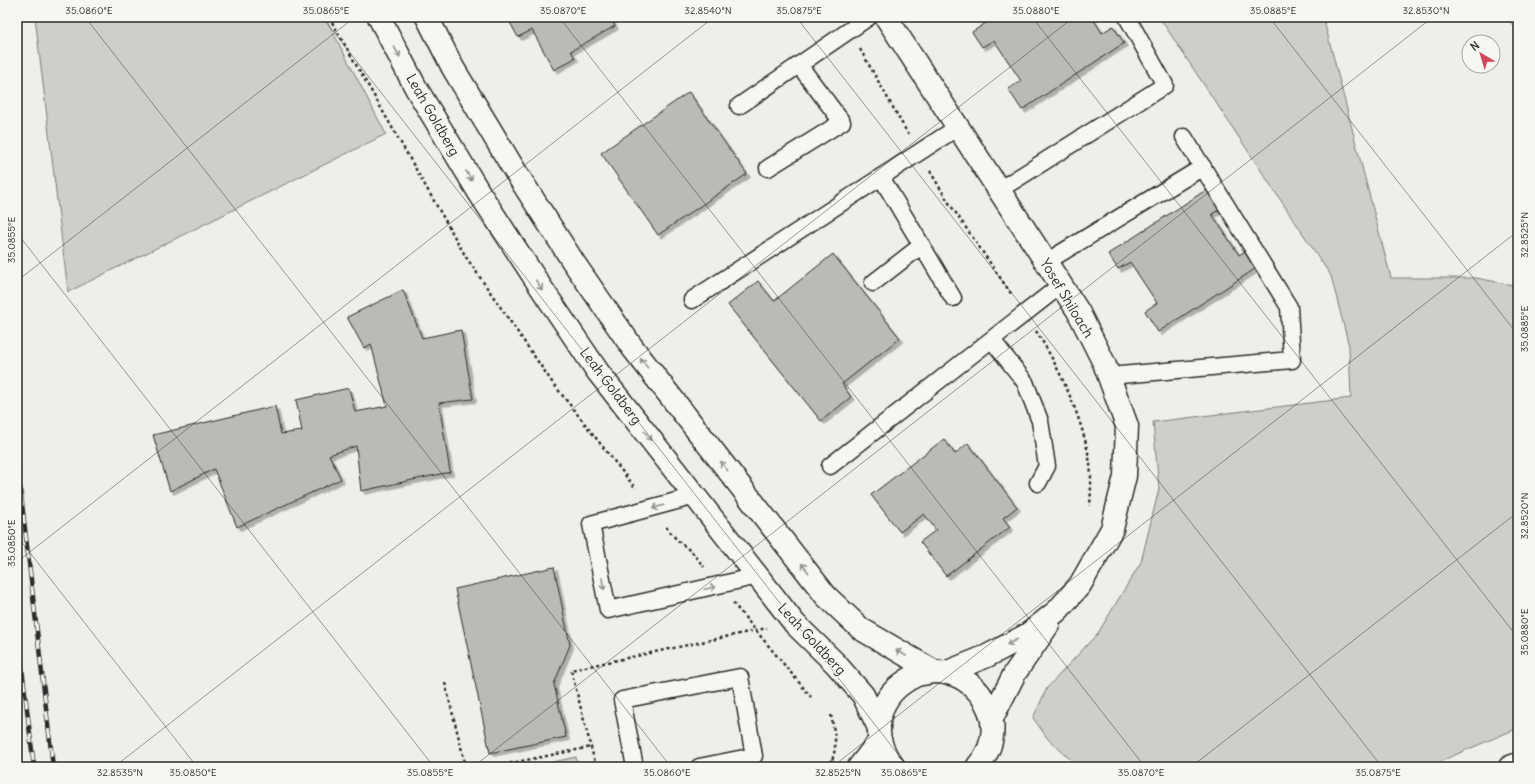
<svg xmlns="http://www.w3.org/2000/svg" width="1535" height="784" viewBox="0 0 1535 784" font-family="Delius,sans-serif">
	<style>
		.green { fill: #cececa; stroke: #7c7c7a }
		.building { fill: #babab7; stroke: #2b2b2b; filter: url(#shadow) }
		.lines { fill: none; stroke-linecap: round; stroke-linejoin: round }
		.service-casing { stroke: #2b2b2b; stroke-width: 19 }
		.minor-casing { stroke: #2b2b2b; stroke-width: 25 }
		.tertiary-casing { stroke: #2b2b2b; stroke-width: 25 }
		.path { stroke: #2b2b2b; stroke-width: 2.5; stroke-dasharray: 3 3; stroke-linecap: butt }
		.service { stroke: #f6f6f2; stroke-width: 16 }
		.minor { stroke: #f6f6f2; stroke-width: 22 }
		.tertiary { stroke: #f6f6f2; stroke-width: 22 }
		.rail-casing { stroke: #2b2b2b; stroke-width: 4.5 }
		.rail { stroke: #f6f6f2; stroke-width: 3; stroke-dasharray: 9; stroke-linecap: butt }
		.oneway { stroke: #90908e }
		.ticks { fill: none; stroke: #2b2b2b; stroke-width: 1; stroke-opacity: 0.45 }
		.labels { text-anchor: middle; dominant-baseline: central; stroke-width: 3; stroke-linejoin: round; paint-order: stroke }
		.street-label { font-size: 14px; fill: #2b2b2b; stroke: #f6f6f2 }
		.neatline { fill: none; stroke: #2b2b2b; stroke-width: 1.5 }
		.ticks-label { font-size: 10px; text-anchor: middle; fill: #2b2b2b }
	</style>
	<defs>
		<filter id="shadow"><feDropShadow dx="3.5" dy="3.5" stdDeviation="0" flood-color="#0004"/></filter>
	</defs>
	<rect width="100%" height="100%" fill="#eeeeea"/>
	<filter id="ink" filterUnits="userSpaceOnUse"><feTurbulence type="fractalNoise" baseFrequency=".025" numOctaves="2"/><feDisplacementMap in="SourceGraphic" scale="8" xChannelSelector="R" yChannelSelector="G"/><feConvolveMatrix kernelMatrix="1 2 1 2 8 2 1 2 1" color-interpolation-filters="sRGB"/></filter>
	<g filter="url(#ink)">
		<g class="green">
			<polygon points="35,17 325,17 386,134 68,292"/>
			<polygon points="1159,17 1323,17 1391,278 1476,278 1518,286 1518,728 1450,757 1430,767 1079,767 1048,739 1033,718 1047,688 1098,633 1141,562 1159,489 1153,422 1351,398 1349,346 1331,276"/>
			<polygon points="576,757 578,767 530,767"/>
		</g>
		<g class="building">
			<polygon points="507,17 610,17 615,26 571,51 575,58 554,70 532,30 518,37"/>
			<polygon points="995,17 1092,17 1102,33 1113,26 1124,43 1022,110 1008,89 1021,81 994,40 982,47 972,32"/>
			<polygon points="689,92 747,174 658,235 601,153"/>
			<polygon points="1212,186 1225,206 1212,214 1239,255 1250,248 1261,265 1158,332 1145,311 1157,303 1130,262 1118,269 1108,254"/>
			<polygon points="833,254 900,338 842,384 851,397 821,421 728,305 758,281 774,301"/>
			<polygon points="403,290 422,338 461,330 473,399 439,403 450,472 361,491 356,446 329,455 341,479 237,527 214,469 170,491 153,435 275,406 281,434 302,431 296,400 349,388 355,412 387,406 371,344 364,348 347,317"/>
			<polygon points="944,439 955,454 968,443 1017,507 1003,518 1010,527 946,576 920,542 936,530 924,514 900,532 871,495"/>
			<polygon points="554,567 570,645 554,684 566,737 490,753 455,589"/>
		</g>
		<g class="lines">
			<defs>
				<g id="service">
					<polyline points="739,106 869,17"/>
					<polyline points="768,168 842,122 799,65"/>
					<polyline points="881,177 953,298"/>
					<polyline points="999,190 1165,85 1127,17"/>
					<polyline points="1046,262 1203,167"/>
					<polyline points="873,283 922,245"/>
					<polyline points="692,300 958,127"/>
					<polyline points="992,340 1025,382 1040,421 1047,466 1038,483"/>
					<polyline points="1109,376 1292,360 1289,307 1184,137"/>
					<polyline points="830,466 1061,285"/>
					<polyline points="695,496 591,524 608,610 758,576"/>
					<polyline points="635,767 622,700 740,677 754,756 699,767"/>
				</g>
				<g id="minor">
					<polyline points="886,17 1078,311 1104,363 1127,426 1125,476 1112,529 1080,585 1057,611 1027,635 987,656 945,673"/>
					<polyline points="992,718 1015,673 1048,625"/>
					<polyline points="859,767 880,740"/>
				</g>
				<g id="tertiary">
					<polyline points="379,17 416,88 480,194 540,286 598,372 795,624 835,663 863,695 879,728"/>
					<polyline points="427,17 453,68 515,171 574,263 632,347 826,596 861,629 935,672"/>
					<path d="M894,767C867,734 877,694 915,676C918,674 923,674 927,673C955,668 979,685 989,710C997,731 991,751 977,767"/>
					<polyline points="1510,767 1518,764"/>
				</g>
			</defs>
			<use href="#service" class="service-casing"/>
			<use href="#minor" class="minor-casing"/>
			<use href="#tertiary" class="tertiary-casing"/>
			<g class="path">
				<polyline points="329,17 466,257 552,382 636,489"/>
				<polyline points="860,49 908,134"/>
				<polyline points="930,171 947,200 1012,295"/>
				<path d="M1036,331C1058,365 1082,417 1089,458C1092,474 1091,490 1090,506"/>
				<polyline points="666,527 677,540 692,552 704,567"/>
				<polyline points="733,603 811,697"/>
				<polyline points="445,683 466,767"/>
				<path d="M831,715C834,731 838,745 832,760L834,763"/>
				<polyline points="492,767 591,747"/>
				<polyline points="596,767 571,670 767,628"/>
				<polyline points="827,767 832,760"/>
			</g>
			<use href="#service" class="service"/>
			<use href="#minor" class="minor"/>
			<use href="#tertiary" class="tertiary"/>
			<defs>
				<g id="rail">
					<polyline points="17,461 53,767"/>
					<polyline points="17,627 34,767"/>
				</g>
			</defs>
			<use href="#rail" class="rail-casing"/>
			<use href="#rail" class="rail"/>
		</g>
		<defs><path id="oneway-shaft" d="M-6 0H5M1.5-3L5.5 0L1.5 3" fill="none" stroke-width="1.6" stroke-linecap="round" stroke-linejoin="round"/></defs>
		<g class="oneway">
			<use href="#oneway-shaft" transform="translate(397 52) rotate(62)"/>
			<use href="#oneway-shaft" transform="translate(469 176) rotate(59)"/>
			<use href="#oneway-shaft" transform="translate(539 285) rotate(56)"/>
			<use href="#oneway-shaft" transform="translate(644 363) rotate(-128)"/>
			<use href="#oneway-shaft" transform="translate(648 436) rotate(52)"/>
			<use href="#oneway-shaft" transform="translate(724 466) rotate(-128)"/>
			<use href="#oneway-shaft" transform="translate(658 507) rotate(164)"/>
			<use href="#oneway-shaft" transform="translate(805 568) rotate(-128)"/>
			<use href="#oneway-shaft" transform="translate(603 584) rotate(79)"/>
			<use href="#oneway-shaft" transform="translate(710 588) rotate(-12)"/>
			<use href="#oneway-shaft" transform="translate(1012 642) rotate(153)"/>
			<use href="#oneway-shaft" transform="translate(901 653) rotate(-150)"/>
		</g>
	</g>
	<path class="ticks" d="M85,17L671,767M322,17L908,767M559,17L1145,767M796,17L1382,767M1032,17L1518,638M1269,17L1518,335M1506,17L1518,32M17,233L434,767M17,281L355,17M17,536L197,767M17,562L714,17M114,767L1074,17M473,767L1433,17M832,767L1518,231M1191,767L1518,512"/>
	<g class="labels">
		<g class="street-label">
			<text transform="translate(433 115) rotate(60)">Leah Goldberg</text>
			<text transform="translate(1067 298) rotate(59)">Yosef Shiloach</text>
			<text transform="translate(611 386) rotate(53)">Leah Goldberg</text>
			<text transform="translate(812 639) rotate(47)">Leah Goldberg</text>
		</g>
	</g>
	<rect width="1535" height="784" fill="none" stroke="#f6f6f2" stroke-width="44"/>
	<g transform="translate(1481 54) rotate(322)"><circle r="19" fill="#f6f6f2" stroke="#a5a5a2"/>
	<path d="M0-3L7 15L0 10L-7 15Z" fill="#d1495b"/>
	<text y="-6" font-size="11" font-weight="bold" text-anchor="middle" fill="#2b2b2b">N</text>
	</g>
	<rect x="22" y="22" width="1491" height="740" class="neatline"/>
	<g class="ticks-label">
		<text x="89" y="14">35.0860°E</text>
		<text x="326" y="14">35.0865°E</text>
		<text x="563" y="14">35.0870°E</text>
		<text x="708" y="14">32.8540°N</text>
		<text x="799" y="14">35.0875°E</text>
		<text x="1036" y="14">35.0880°E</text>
		<text x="1273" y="14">35.0885°E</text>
		<text x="1426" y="14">32.8530°N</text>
		<text transform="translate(1524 235) rotate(-90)" y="4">32.8525°N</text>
		<text transform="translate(11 240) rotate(-90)" y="4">35.0855°E</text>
		<text transform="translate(1524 329) rotate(-90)" y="4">35.0885°E</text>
		<text transform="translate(1524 516) rotate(-90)" y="4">32.8520°N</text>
		<text transform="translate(11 543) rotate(-90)" y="4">35.0850°E</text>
		<text transform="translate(1524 632) rotate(-90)" y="4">35.0880°E</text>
		<text x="120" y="776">32.8535°N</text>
		<text x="193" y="776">35.0850°E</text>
		<text x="430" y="776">35.0855°E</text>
		<text x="667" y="776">35.0860°E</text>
		<text x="838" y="776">32.8525°N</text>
		<text x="904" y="776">35.0865°E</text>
		<text x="1141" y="776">35.0870°E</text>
		<text x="1378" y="776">35.0875°E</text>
	</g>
</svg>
